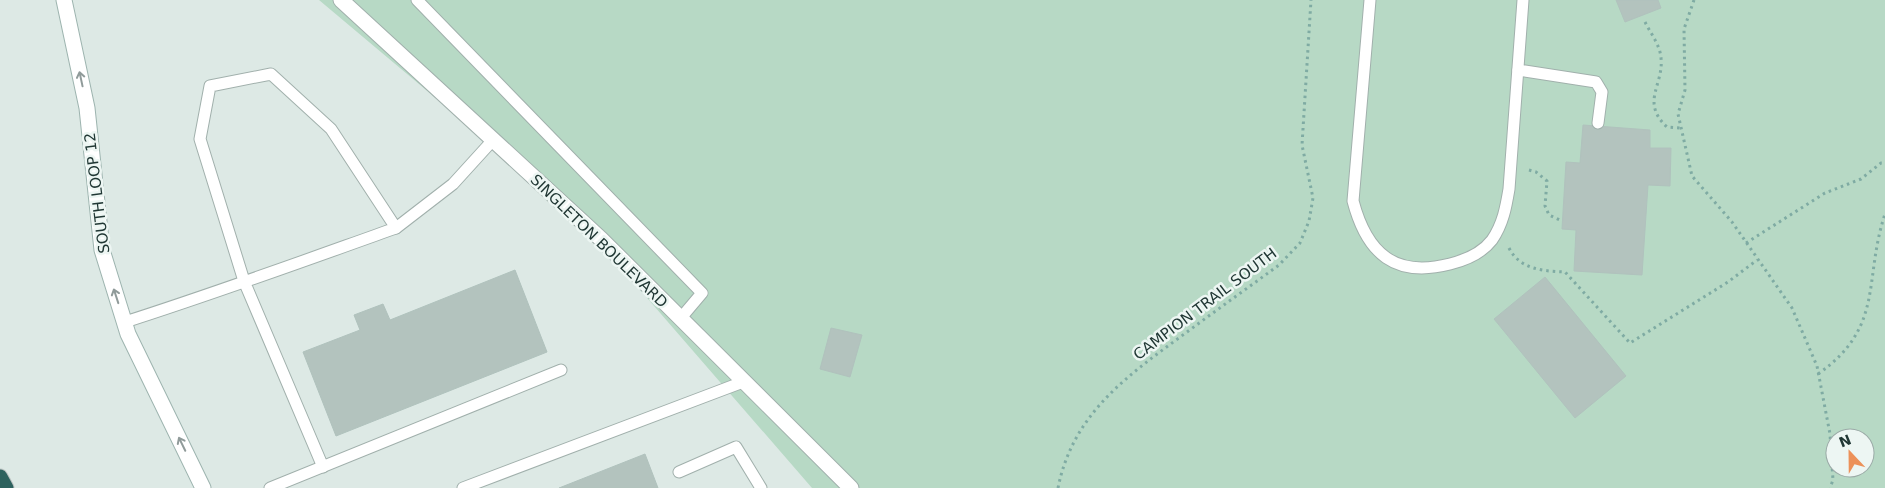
<svg xmlns="http://www.w3.org/2000/svg" width="1885" height="488" viewBox="0 0 1885 488" font-family="'DejaVu Sans',sans-serif">
	<style>
		.green { fill: #b7d9c5; fill-rule: evenodd }
		.building { fill: #b3c3be; stroke: #b0c2bd }
		.lines { fill: none; stroke-linecap: round; stroke-linejoin: round }
		.service-casing { stroke: #a1b0ac; stroke-width: 13 }
		.minor-casing { stroke: #a1b0ac; stroke-width: 17 }
		.secondary-casing { stroke: #9db4af; stroke-width: 17 }
		.motorway-casing { stroke: #bcc3c2; stroke-width: 17 }
		.path { stroke: #7faba3; stroke-width: 3; stroke-dasharray: 2.5 4; stroke-linecap: butt }
		.service { stroke: #fff; stroke-width: 11 }
		.minor { stroke: #fff; stroke-width: 15 }
		.secondary { stroke: #fff; stroke-width: 15 }
		.motorway { stroke: #2d625e; stroke-width: 15 }
		.oneway { stroke: #909b9a }
		.labels { text-anchor: middle; dominant-baseline: central; stroke-width: 5; stroke-linejoin: round; paint-order: stroke }
		.street-label { font-size: 15px; fill: #203734; stroke: #edf6f3 }
	</style>
	<rect width="100%" height="100%" fill="#dde9e5"/>
	<path class="green" d="M319,0H1885V488H812L576,216ZM1835,438H1865V468H1835Z"/>
	<g class="building">
		<polygon points="1616,0 1658,0 1661,8 1625,22"/>
		<polygon points="1583,125 1650,130 1650,148 1671,148 1670,186 1648,185 1642,275 1574,271 1576,230 1562,229 1566,162 1580,163"/>
		<polygon points="515,270 547,352 336,436 303,352 360,330 354,315 383,304 390,320"/>
		<polygon points="1545,277 1626,376 1575,418 1494,319"/>
		<polygon points="831,328 862,335 850,377 820,369"/>
		<polygon points="645,454 658,488 559,488"/>
	</g>
	<g class="lines">
		<defs>
			<g id="service">
				<polyline points="417,0 702,293 680,319"/>
				<path d="M1370,0L1353,201C1367,254 1395,278 1450,264C1466,260 1482,253 1492,240C1503,224 1506,207 1509,189L1523,0"/>
				<polyline points="1518,70 1596,82 1602,92 1598,123"/>
				<polyline points="396,228 453,184 493,140"/>
				<path d="M125,322C216,293 306,260 396,228L331,129L271,74L210,86L200,139L244,281L323,467"/>
				<polyline points="679,472 736,447 761,488"/>
				<polyline points="270,488 561,370"/>
				<polyline points="463,488 743,382"/>
			</g>
			<polyline id="minor" points="341,0 601,239 851,488"/>
			<polyline id="secondary" points="64,0 87,108 102,250 128,334 203,488"/>
			<polyline id="motorway" points="0,477 6,488"/>
		</defs>
		<use href="#service" class="service-casing"/>
		<use href="#minor" class="minor-casing"/>
		<use href="#secondary" class="secondary-casing"/>
		<use href="#motorway" class="motorway-casing"/>
		<g class="path">
			<polyline points="1694,0 1684,29 1685,90 1678,114 1692,176 1732,222 1792,308 1817,366 1830,434 1833,480 1830,488"/>
			<path d="M1645,22C1651,34 1660,45 1661,58C1664,85 1640,102 1667,127L1681,128"/>
			<polyline points="1529,170 1536,172 1547,181 1545,206 1549,215 1562,221"/>
			<polyline points="1746,243 1825,193 1861,179 1881,163 1885,163"/>
			<path d="M1509,248C1520,270 1544,271 1565,272L1630,343L1728,282L1757,260"/>
			<path d="M1818,374C1885,327 1863,280 1885,214"/>
			<path d="M1058,488C1073,412 1130,374 1187,332C1218,309 1249,287 1279,265L1300,243L1309,221L1313,198L1302,145L1311,0"/>
		</g>
		<use href="#service" class="service"/>
		<use href="#minor" class="minor"/>
		<use href="#secondary" class="secondary"/>
		<use href="#motorway" class="motorway"/>
	</g>
	<defs><path id="oneway-shaft" d="M-6 0H5M1.5-3L5.5 0L1.5 3" fill="none" stroke-width="1.6" stroke-linecap="round" stroke-linejoin="round" transform="scale(1.25)"/></defs>
	<g class="oneway">
		<use href="#oneway-shaft" transform="translate(81 79) rotate(-102)"/>
		<use href="#oneway-shaft" transform="translate(116 296) rotate(-108)"/>
		<use href="#oneway-shaft" transform="translate(182 444) rotate(-116)"/>
	</g>
	<g class="labels">
		<g class="street-label">
			<text transform="translate(97 193) rotate(-97)">SOUTH LOOP 12</text>
			<text transform="translate(599 241) rotate(44)">SINGLETON BOULEVARD</text>
			<text transform="translate(1205 304) rotate(-37)">CAMPION TRAIL SOUTH</text>
		</g>
	</g>
	<g transform="translate(1850 453) rotate(338)"><circle r="24" fill="#edf6f3" stroke="#9baaa7"/>
	<path d="M0-4L9 19L0 12L-9 19Z" fill="#ec9159"/>
	<text y="-8" font-size="14" font-weight="bold" text-anchor="middle" fill="#203734">N</text>
	</g>
</svg>
